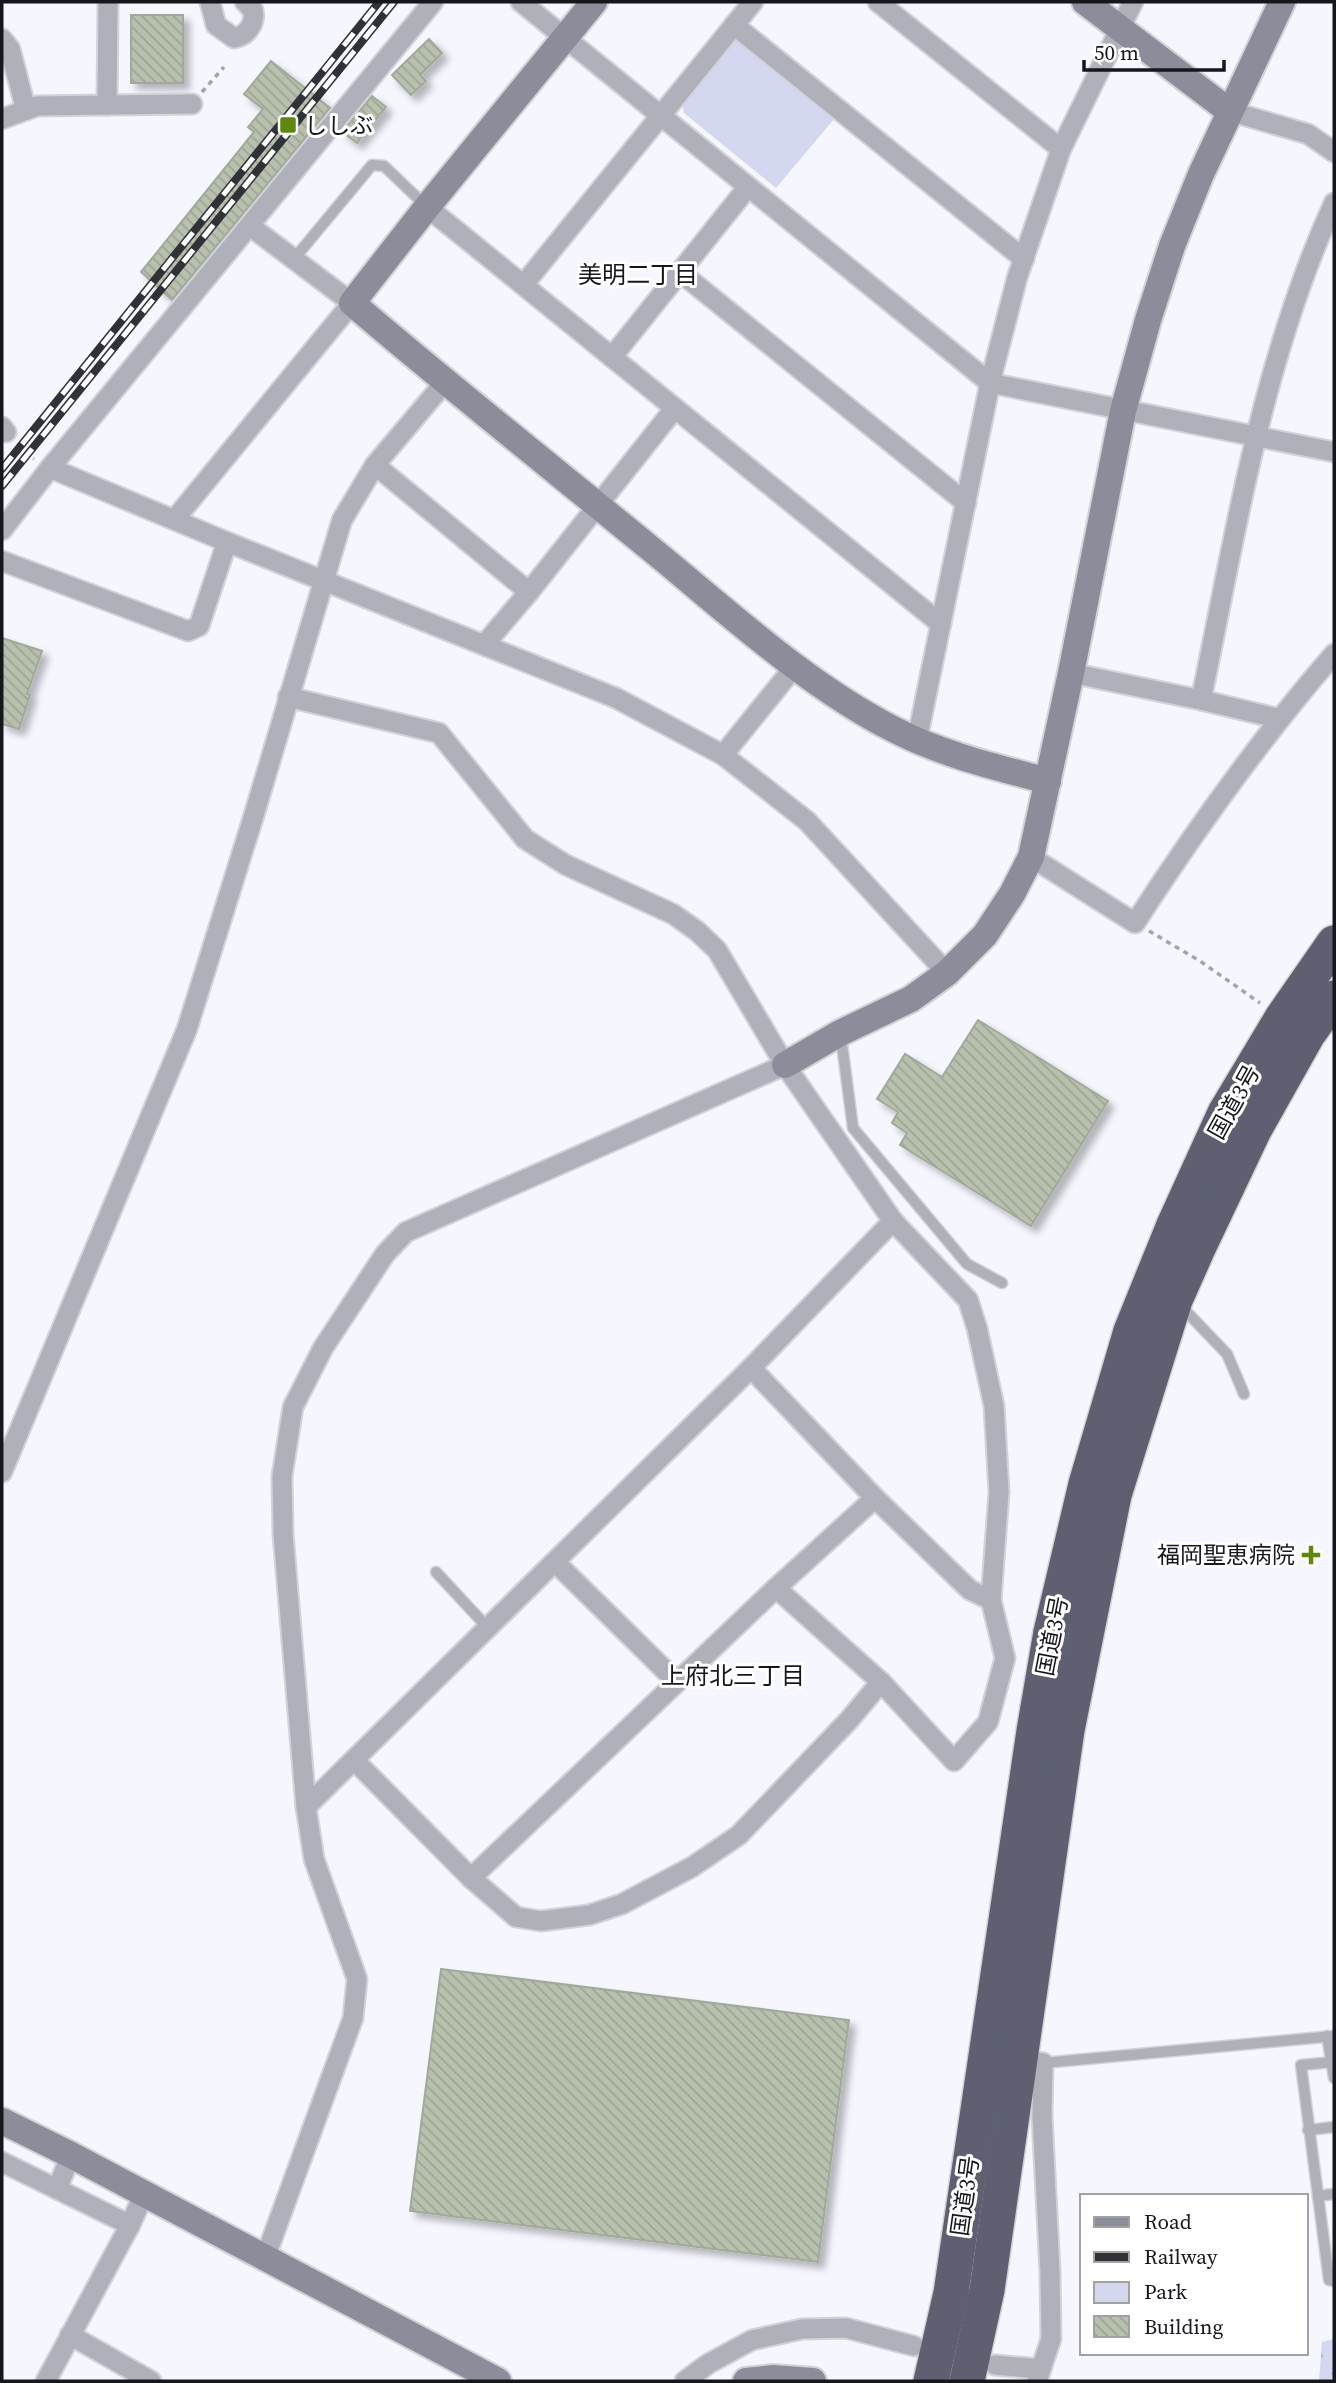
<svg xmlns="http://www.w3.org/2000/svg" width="1336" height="2383" viewBox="0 0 1336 2383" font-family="'Source Serif 4','Noto Sans JP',serif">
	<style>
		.green { fill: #d4d7f0 }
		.forest { fill: url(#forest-firs) }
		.building { fill: url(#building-back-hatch); stroke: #a1aa98; stroke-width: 2; filter: url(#shadow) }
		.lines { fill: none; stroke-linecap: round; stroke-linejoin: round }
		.lane-casing { stroke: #d1d2da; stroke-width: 13 }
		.street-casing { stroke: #d1d2da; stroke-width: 23 }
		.secondary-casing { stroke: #d1d2da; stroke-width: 30 }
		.highway-casing { stroke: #d1d2da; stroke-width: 38 }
		.path { stroke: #a4a4ac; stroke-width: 3.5; stroke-dasharray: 5 5; stroke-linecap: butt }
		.lane { stroke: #afb0b9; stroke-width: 10 }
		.street { stroke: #afb0b9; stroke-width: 19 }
		.secondary { stroke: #8c8d9a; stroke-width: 26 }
		.highway { stroke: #5e6072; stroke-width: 35 }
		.rail-casing { stroke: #313138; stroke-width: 8 }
		.rail { stroke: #fff; stroke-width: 5; stroke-dasharray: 16; stroke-linecap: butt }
		.poi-dot { fill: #5f870f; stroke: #fff; stroke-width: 2.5 }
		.labels { text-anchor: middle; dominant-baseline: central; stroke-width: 6; stroke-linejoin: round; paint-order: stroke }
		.poi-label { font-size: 23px; fill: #16161d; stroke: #fff; text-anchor: start }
		.street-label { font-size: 23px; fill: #16161d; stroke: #fff }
		.neighbourhood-label { font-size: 24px; fill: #16161d; stroke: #fff }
	</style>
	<defs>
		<pattern id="forest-firs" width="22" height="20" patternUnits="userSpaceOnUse" patternTransform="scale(1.75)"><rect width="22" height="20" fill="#d4d7f0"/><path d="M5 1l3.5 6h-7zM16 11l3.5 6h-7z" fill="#b5b8cd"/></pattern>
		<pattern id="building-back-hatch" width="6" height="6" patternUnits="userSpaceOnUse" patternTransform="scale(1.75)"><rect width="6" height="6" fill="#b8c1ae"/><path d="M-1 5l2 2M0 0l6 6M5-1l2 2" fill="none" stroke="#9da595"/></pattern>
		<filter id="shadow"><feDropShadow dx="6" dy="6" stdDeviation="3.5" flood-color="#0004"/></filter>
	</defs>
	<rect width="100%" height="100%" fill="#f5f6fe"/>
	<polygon class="green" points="740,40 835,118 776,188 684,113 682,103 731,42"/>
	<polygon class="forest" points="1334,2339 1334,2381 1319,2381 1322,2342"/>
	<g class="building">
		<rect x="131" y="15" width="52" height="68"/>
		<polygon points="429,39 442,53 420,75 426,81 411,95 392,75"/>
		<polygon points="271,61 330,108 172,300 141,272 254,132 248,127 263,109 244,94"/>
		<polygon points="372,96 386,107 357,143 342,132"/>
		<polygon points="2,638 42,651 27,694 30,695 19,729 2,724"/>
		<polygon points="978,1020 1108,1101 1031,1226 900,1145 907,1133 892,1123 898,1112 877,1099 905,1054 942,1077"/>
		<polygon points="441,1969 849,2020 818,2262 410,2211"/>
	</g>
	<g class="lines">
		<defs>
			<g id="lane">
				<polyline points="294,259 372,165 384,166 426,206"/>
				<polyline points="841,1037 853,1128 967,1264 1002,1283"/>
				<polyline points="1181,1306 1227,1354 1244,1394"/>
				<polyline points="436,1572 488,1628"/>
				<polyline points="1327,2036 1334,2078"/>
				<polyline points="1334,2062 1301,2065 1329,2280 1334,2281"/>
				<polyline points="1043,2063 1334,2036"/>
				<polyline points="1308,2130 1334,2127"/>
				<polyline points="1318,2196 1334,2194"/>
			</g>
			<g id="street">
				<path d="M210,2L216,25L234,38C247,36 256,23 253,10L245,2"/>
				<polyline points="521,2 990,383 1334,452"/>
				<polyline points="878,2 1061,149"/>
				<polyline points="734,25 1024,259"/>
				<polyline points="2,39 10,49 26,110"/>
				<polyline points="107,105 192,104"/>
				<polyline points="1229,111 1308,134 1334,152"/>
				<polyline points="2,119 37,106 107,105 108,2"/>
				<polyline points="427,207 941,624"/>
				<polyline points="680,272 966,503"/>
				<polyline points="524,284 753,2"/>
				<polyline points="612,357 748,187"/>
				<polyline points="2,427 6,432"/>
				<polyline points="375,465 529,592"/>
				<polyline points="50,468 227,542 616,698 723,755 807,821 947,973"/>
				<polyline points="175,519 352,303 250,226"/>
				<polyline points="2,530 50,468 433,2"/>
				<polyline points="2,561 188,631 199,626 227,542"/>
				<polyline points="484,645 529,592 675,408"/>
				<polyline points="1071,673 1201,700 1280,719"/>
				<polyline points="288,697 439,733 525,839 566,865 673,914 697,931 717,950 785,1065 893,1221 968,1300 977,1328 994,1406 999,1492 991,1600 970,1590 875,1498 751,1368"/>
				<path d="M1201,700C1236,532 1262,360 1334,203"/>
				<polyline points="917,740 990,383 1017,278 1061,149 1133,2"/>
				<polyline points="723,755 795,666"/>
				<path d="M1031,857L1135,923C1196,829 1261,738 1334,654"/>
				<polyline points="2,1472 187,1029 254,815 342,520 375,465 445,382"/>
				<polyline points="555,1562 677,1682"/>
				<polyline points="881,1682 954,1761 988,1722 1005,1658 991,1600"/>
				<polyline points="354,1760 471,1878 516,1917 541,1921 589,1915 622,1904 692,1867 739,1835 849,1720 881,1682 776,1588"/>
				<polyline points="306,1807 751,1368 893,1221"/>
				<polyline points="471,1878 776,1588 875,1498"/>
				<polyline points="1020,2060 1043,2063 1042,2116 1050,2272 1051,2339 1037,2381"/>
				<polyline points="2,2162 130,2225"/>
				<polyline points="57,2189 71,2155"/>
				<polyline points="265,2258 353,2018 357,1979 314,1859 306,1807 283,1534 282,1476 293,1407 323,1348 385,1254 406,1232 785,1065"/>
				<polyline points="70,2335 151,2381"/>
				<polyline points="995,2365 1040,2369"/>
				<polyline points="46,2381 130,2225 144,2194"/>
				<polyline points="685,2381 708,2364 752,2340 802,2329 846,2328 914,2346"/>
			</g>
			<g id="secondary">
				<path d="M594,2L427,207L352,303C450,387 551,467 651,549C727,611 805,684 893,729C941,754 995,767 1048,781"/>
				<polyline points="1085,2 1229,111"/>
				<polyline points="785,1065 840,1033 911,999 947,973 985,935 1012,894 1031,857 1071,673 1123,411 1148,320 1172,246 1201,174 1282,2"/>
				<polyline points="2,2121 71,2155 498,2381"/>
				<polyline points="746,2381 773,2378 813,2381"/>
			</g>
			<g id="highway">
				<polyline points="931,2381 951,2293 1034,1731 1051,1632 1086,1484 1131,1331 1174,1225 1225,1113 1282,1018 1334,943"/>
				<polyline points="967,2381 987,2290 1067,1730 1114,1495 1175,1300 1199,1246 1254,1130 1308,1034 1334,998"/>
			</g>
		</defs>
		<use href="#lane" class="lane-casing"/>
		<use href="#street" class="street-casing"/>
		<use href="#secondary" class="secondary-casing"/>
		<use href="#highway" class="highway-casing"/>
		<g class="path">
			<polyline points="202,92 224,67"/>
			<polyline points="17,447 34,459"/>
			<polyline points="1149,931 1200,961 1260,1003"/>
		</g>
		<use href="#lane" class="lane"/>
		<use href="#street" class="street"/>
		<use href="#secondary" class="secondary"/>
		<use href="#highway" class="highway"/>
		<defs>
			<g id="rail">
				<polyline points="2,469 379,2"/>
				<polyline points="2,486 394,2"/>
			</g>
		</defs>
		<use href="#rail" class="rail-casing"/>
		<use href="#rail" class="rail"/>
	</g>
	<g class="poi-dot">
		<rect x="279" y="116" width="18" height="18" rx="3.5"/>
		<path d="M1307.5 1544.5h7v7h7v7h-7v7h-7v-7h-7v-7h7z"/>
	</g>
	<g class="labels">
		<g class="poi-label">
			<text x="304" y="125">ししぶ</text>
			<text x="1295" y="1555" text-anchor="end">福岡聖恵病院</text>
		</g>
		<g class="street-label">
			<text transform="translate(1234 1102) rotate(-61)">国道3号</text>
			<text transform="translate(1052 1636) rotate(-79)">国道3号</text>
			<text transform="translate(965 2196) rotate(-82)">国道3号</text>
		</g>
		<g class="neighbourhood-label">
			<text x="638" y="274">美明二丁目</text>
			<text x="733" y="1675">上府北三丁目</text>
		</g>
	</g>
	<rect width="1336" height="2383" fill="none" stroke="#16161d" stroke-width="7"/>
	<rect x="1080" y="2194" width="228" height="161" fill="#ffffff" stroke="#a2a2a5" stroke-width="2"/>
	<rect x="1094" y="2217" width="35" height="10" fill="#8c8d9a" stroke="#a2a2a5" stroke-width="2"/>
	<text x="1144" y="2229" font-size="21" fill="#16161d">Road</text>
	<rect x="1094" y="2252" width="35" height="10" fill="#313138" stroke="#a2a2a5" stroke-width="2"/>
	<text x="1144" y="2264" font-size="21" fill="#16161d">Railway</text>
	<rect x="1094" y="2282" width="35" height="21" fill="#d4d7f0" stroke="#a2a2a5" stroke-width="2"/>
	<text x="1144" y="2299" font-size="21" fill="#16161d">Park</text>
	<rect x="1094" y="2316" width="35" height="21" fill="url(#building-back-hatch)" stroke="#a2a2a5" stroke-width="2"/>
	<text x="1144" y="2334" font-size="21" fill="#16161d">Building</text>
	<path d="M1084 60v10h140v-10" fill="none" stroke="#16161d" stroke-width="3.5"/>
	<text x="1094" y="60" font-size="21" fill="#16161d" stroke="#ffffff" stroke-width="5" paint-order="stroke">50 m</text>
</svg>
